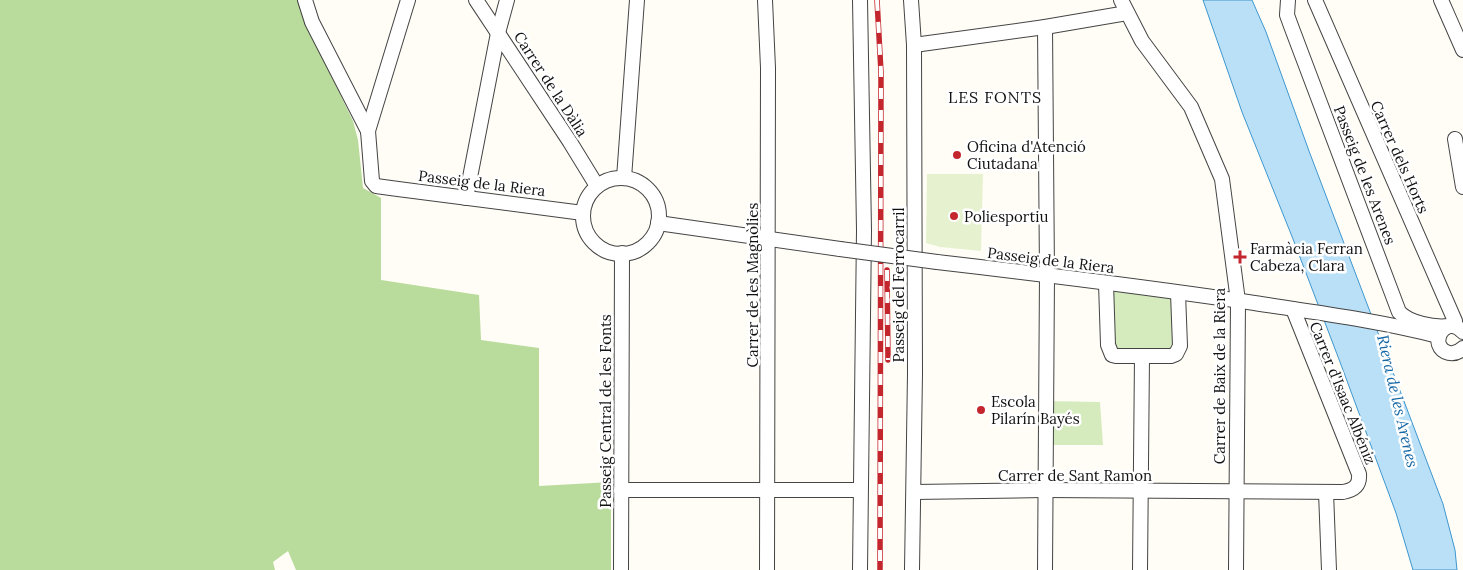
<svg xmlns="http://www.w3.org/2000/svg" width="1463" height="570" viewBox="0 0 1463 570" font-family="Lora,serif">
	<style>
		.green { fill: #d5ebbd }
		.forest { fill: #b9dc9c }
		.pitch { fill: #e6f2cf }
		.water { fill: #b9e0f7; stroke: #3f96cf }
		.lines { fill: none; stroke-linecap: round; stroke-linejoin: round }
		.minor-casing { stroke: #444; stroke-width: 16 }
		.minor { stroke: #fff; stroke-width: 14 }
		.rail-casing { stroke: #c4262e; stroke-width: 5.5 }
		.rail { stroke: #fff; stroke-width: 4; stroke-dasharray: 11; stroke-linecap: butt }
		.minor-bridge-casing { stroke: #444; stroke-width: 16; stroke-linecap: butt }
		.minor-bridge { stroke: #fff; stroke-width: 14 }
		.poi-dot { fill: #c4262e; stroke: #fff; stroke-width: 2 }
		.labels { text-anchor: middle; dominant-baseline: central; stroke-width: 5; stroke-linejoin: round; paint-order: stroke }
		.street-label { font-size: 15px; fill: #111; stroke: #fff }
		.poi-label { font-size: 15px; fill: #111; stroke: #fff; text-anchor: start }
		.neighbourhood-label { font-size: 16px; letter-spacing: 1px; fill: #111; stroke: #fff }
		.water-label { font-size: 16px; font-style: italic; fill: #1768a6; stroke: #fff }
	</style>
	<rect width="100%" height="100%" fill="#fffdf5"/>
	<g class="green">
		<polygon points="1106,283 1178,293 1179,350 1116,356"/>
		<polygon points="1045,401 1100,402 1103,445 1045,445"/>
	</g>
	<polygon class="forest" points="0,0 298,0 308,28 353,121 358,140 363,188 381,198 381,280 479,295 481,340 539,348 539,486 611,482 611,570 296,570 288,551 273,562 275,570 0,570"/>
	<polygon class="pitch" points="927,174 983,174 981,251 940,247 926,243"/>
	<polygon class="water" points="1203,0 1252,0 1266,32 1309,151 1443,504 1455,550 1457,570 1413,570 1396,513 1340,362 1293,239 1242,112"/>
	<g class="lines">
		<defs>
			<g id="minor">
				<polyline points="305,0 312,22 368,131"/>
				<polyline points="408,0 368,131 372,181 376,186 398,189 583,213"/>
				<polyline points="476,0 570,142 597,186"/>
				<polyline points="765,0 768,68 767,570"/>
				<polyline points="911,0 914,45 915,373 912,570"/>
				<polyline points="1121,0 1142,41 1191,107 1222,179 1238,301 1236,570"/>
				<path d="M1288,0L1287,15L1291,26L1399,312C1409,323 1434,328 1449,326"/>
				<polyline points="1315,0 1455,321 1455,326"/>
				<polyline points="1441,0 1463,50"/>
				<polyline points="914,45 1045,27 1127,13"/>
				<polyline points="1455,139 1463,187"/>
				<polyline points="624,178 637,0"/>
				<circle cx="621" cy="216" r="38"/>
				<polyline points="466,198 498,33 507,0"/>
				<polyline points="658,223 840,249"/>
				<path d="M937,262C1041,274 1145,287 1248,302C1312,312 1376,320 1438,336"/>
				<polyline points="1106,283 1108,345 1112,355 1116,356 1171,356 1176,354 1180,346 1178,293"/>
				<path d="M1463,332C1445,312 1426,347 1449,353C1454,354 1459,352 1463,348"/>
				<polyline points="621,490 860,490"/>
				<path d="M914,492L1045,490L1343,492C1354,490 1360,486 1359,474L1293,309"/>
				<polyline points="1326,492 1329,570"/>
				<polyline points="621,570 622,253"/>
				<polyline points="860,570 864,230 860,0"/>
				<polyline points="1045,570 1047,275 1045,27"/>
				<polyline points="1140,570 1142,356"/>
			</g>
		</defs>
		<use href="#minor" class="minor-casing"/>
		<use href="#minor" class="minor"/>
		<defs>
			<g id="rail">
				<polyline points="877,0 881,72 880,570"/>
				<polyline points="887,270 888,360"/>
			</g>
		</defs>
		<use href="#rail" class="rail-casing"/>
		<use href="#rail" class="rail"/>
		<defs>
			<polyline id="minor-bridge" points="840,249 937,262"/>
		</defs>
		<use href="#minor-bridge" class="minor-bridge-casing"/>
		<use href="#minor-bridge" class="minor-bridge"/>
	</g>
	<g class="poi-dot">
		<circle cx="957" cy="155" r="5"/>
		<circle cx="954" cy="216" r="5"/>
		<path d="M1237.5 249.5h5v5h5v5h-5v5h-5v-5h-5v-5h5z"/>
		<circle cx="981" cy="410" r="5"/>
	</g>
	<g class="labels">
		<g class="street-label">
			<text transform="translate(551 84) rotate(57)">Carrer de la Dàlia</text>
			<text transform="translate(1400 157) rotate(66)">Carrer dels Horts</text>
			<text transform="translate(1365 175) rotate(69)">Passeig de les Arenes</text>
			<text transform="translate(482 183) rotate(7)">Passeig de la Riera</text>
			<text transform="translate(1051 260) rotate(7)">Passeig de la Riera</text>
			<text transform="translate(752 285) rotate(-90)">Carrer de les Magnòlies</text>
			<text transform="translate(898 285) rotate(-90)">Passeig del Ferrocarril</text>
			<text transform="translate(1219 376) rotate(-90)">Carrer de Baix de la Riera</text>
			<text transform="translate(1343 393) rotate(68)">Carrer d'Isaac Albéniz</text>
			<text transform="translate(605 411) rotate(-90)">Passeig Central de les Fonts</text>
			<text x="1075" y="475">Carrer de Sant Ramon</text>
		</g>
		<g class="poi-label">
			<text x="967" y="146">Oficina d'Atenció<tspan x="967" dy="17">Ciutadana</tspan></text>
			<text x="964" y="216">Poliesportiu</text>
			<text x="1250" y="248">Farmàcia Ferran<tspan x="1250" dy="17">Cabeza, Clara</tspan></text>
			<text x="991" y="401">Escola<tspan x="991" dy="17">Pilarín Bayés</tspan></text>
		</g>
		<g class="neighbourhood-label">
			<text x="995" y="97">LES FONTS</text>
		</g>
		<g class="water-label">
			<text transform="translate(1398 401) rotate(77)">Riera de les Arenes</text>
		</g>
	</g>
</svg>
